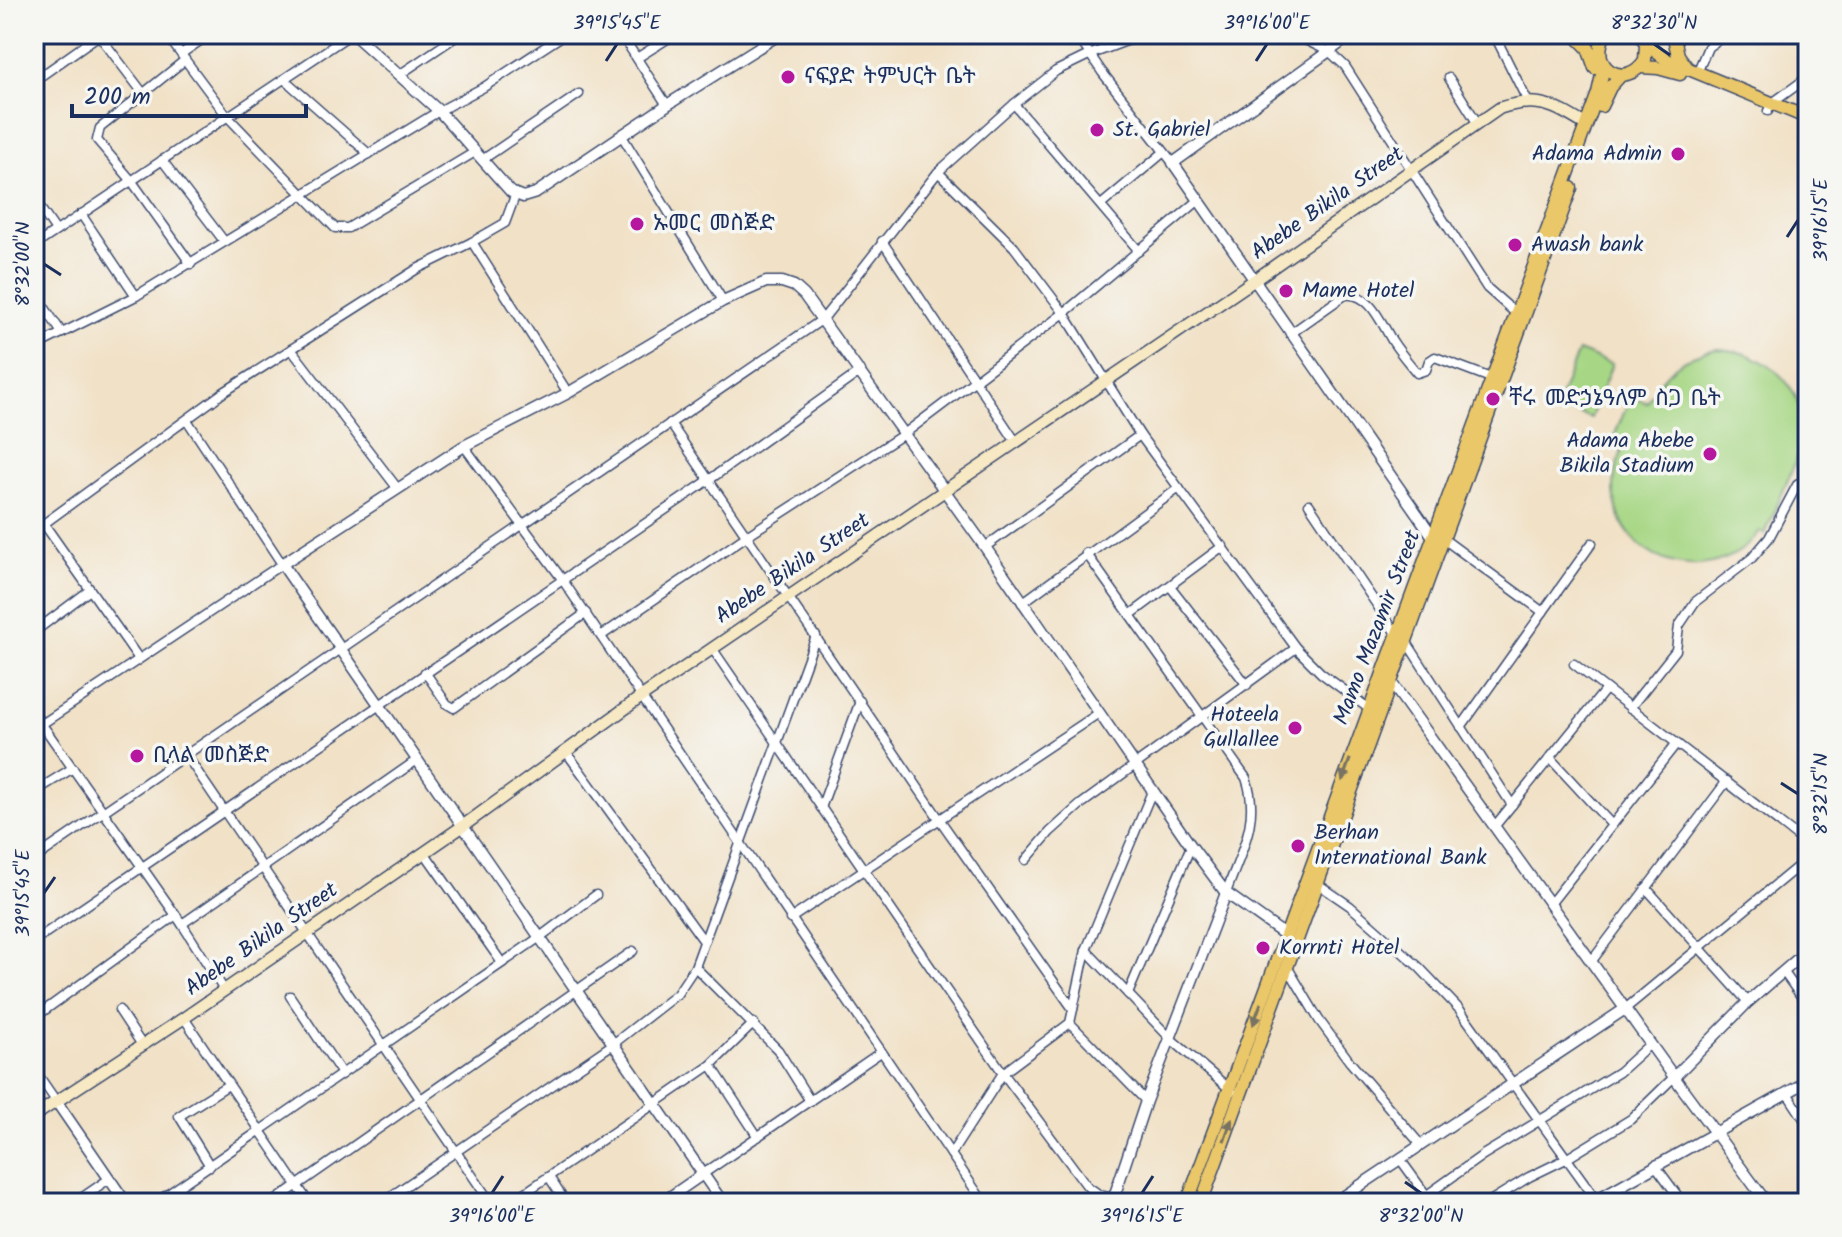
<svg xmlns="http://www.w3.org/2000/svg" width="1842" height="1237" viewBox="0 0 1842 1237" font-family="Kalam,'Noto Sans Ethiopic',sans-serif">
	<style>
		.pitch { fill: #a7d785; stroke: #618372; stroke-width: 2 }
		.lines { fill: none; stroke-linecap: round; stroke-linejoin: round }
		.minor-casing { stroke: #3b4a6e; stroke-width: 11 }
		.tertiary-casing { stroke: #3b4a6e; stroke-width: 13 }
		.secondary-casing { stroke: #3b4a6e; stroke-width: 14 }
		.primary-casing { stroke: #3b4a6e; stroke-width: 15 }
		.minor { stroke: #fff; stroke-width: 8 }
		.tertiary { stroke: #fff; stroke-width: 10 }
		.secondary { stroke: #f7e9c3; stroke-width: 11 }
		.primary { stroke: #eac769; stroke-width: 12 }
		.oneway { fill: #787363 }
		.ticks { fill: none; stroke: #1b2f5e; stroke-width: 3 }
		.poi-dot { fill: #b5179e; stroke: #f6f6f2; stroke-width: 3 }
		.labels { text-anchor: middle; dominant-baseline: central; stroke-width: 7; stroke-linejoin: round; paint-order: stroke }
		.poi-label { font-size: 22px; fill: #1b2f5e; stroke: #f6f6f2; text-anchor: start }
		.street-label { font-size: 22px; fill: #1b2f5e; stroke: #f6f6f2 }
		.neatline { fill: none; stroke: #1b2f5e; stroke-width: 3 }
		.ticks-label { font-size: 20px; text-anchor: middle; fill: #1b2f5e }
	</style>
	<rect width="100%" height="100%" fill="#f6f6f2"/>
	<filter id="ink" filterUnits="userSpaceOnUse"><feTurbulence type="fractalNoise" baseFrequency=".0125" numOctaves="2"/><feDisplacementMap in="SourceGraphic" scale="16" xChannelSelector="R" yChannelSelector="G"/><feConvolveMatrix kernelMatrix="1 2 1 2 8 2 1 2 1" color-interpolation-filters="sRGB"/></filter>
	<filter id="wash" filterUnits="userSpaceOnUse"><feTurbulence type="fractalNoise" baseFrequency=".006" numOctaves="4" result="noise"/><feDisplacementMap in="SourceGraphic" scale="32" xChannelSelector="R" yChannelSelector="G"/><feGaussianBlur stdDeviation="1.8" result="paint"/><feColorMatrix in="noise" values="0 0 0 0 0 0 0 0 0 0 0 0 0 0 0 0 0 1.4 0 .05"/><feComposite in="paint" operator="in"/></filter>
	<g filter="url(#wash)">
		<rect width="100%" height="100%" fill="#f1e1c6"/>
		<g class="pitch">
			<path d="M1717,349C1768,350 1815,393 1799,447L1801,449L1765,534L1760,531C1719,588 1626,571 1615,499C1612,482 1616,467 1622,451L1610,446L1631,396L1647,403C1662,373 1682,355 1717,349Z"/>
			<polygon points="1578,351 1612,364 1591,418 1557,405"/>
		</g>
	</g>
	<g filter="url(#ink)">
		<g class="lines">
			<defs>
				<g id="minor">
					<polyline points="34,34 35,34"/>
					<polyline points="98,34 143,93"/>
					<polyline points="166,34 227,116 335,228 348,228 475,152"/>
					<polyline points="621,34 667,105"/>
					<polyline points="1076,34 1102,72 1173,163"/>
					<polyline points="1293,34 1330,52 1345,66 1487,288 1520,317"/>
					<polyline points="1494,34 1528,102"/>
					<polyline points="181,54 210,34"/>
					<polyline points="637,58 675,34"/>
					<polyline points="185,60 100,128 97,140 131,180 191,264"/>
					<polyline points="1697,73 1708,47 1726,34"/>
					<polyline points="399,75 460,34"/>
					<polyline points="1449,78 1478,124"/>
					<polyline points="284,79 369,154"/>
					<polyline points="34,81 99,35"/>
					<polyline points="1014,104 1139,251"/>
					<polyline points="1768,111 1771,104 1808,77"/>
					<polyline points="622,136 723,301"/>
					<polyline points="34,142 35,141"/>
					<polyline points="162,160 224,241"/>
					<polyline points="482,160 579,94"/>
					<polyline points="938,172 1014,247 1064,313 1140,435 1296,648 1321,673 1368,708"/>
					<polyline points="34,199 56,231"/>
					<polyline points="1101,205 1164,152"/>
					<polyline points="81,214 136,296"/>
					<polyline points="882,241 1016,442"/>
					<polyline points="472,242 568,393"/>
					<polyline points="34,246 351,34"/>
					<polyline points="34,292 62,333"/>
					<path d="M1290,334L1345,295C1370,291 1382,325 1393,342C1400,353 1409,363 1417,373L1426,370L1429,361L1435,357L1496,380"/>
					<polyline points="34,347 136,296 439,111 484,87 565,34"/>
					<polyline points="291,349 398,489"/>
					<polyline points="670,423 940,820 1073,1009"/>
					<polyline points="464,446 562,579 984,1203"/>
					<polyline points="1309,504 1397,635"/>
					<polyline points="44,524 139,659"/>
					<polyline points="34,531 224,392 417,269 472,242 505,223 515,196"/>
					<polyline points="1445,540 1543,612"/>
					<polyline points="985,547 1140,435"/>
					<path d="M1086,553L1246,778C1261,820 1240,853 1226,893"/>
					<polyline points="1170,586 1247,685"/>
					<polyline points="1022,603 1179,488"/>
					<polyline points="1130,615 1223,546"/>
					<polyline points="34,632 90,590"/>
					<polyline points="601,636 748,535 904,434 1064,313 1198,201"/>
					<polyline points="1406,641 1512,805"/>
					<polyline points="712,648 1003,1073 1087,1186 1100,1195 1113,1198"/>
					<polyline points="1574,664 1808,845"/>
					<polyline points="425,672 447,704 454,708 586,613"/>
					<polyline points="1630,708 1676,650 1679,626 1695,602 1752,558 1769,538 1797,485 1808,478"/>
					<polyline points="34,713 182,924 224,990"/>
					<polyline points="42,724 282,564 187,420"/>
					<polyline points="1461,727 1592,543"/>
					<polyline points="567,753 703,940"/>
					<polyline points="186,755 491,1203"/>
					<polyline points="1550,758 1612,825"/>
					<polyline points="34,792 73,768"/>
					<polyline points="821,808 860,701"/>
					<polyline points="1494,827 1606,689"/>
					<polyline points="424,852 502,963"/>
					<polyline points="34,859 823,319 938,172 1014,104 1056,71 1089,55 1145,34"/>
					<polyline points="1026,860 1050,832 1080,805 1296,648"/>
					<polyline points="1315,882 1350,906 1419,967 1460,1010 1598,1202"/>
					<polyline points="1646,888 1748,1002"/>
					<polyline points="1550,904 1676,744"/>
					<polyline points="790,919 1099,713"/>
					<polyline points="182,924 417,760"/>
					<polyline points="34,941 709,480 861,371"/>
					<polyline points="1086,950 1171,1039 1232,1091"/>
					<polyline points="1591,962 1727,781"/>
					<polyline points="695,967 778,1050 810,1101"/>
					<polyline points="1288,968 1319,1020 1350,1062 1421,1145"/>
					<polyline points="1783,971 1808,1006"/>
					<polyline points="1128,994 1191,846"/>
					<polyline points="290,996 342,1074"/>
					<polyline points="1625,1009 1808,858"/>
					<polyline points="119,1010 142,1045"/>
					<polyline points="34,1018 176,915"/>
					<polyline points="184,1018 309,1203"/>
					<polyline points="1070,1023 1146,1101"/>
					<polyline points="711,1065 758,1137"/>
					<polyline points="34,1069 56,1101"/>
					<polyline points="1787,1093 1808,1125"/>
					<polyline points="951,1154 1003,1073 1070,1023 1086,950 1153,789"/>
					<polyline points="1400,1159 1432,1203"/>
					<polyline points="1655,1165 1683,1203"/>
					<polyline points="210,1166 179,1116 228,1085"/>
					<polyline points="703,1174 881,1052"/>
					<polyline points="549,1177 566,1203"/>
					<polyline points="1427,1195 1483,1155 1619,1072 1650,1044"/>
					<polyline points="74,1203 109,1179"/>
					<polyline points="155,1203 540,937 596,895"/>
					<polyline points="272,1203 633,951"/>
					<polyline points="381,1203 613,1044 677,994 695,967 816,636"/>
					<polyline points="510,1203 711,1065 754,1023"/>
					<polyline points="1487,1203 1529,1177 1566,1159 1631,1119 1674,1077"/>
				</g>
				<g id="tertiary">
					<polyline points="353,34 439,111 511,192 523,197 536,193 667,105 780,34"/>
					<polyline points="1353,34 1173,163 1436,541"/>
					<polyline points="1388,678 1674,1077 1767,1203"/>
					<polyline points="1674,1077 1748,1002 1808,950"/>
					<polyline points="56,1101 126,1203"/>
					<polyline points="661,1203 703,1174"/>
					<polyline points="723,1203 282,564 464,446 568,393 723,301 766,282 782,282 794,286 804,295 985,547 1191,846 1226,893 1285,935"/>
					<polyline points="1112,1203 1146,1101 1226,893"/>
					<polyline points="1334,1203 1625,1009"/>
					<polyline points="1590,1203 1808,1081"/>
				</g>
				<path id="secondary" d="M34,1116L184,1018L463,826L641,697L1253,281L1500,108C1538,96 1553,105 1586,125"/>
				<g id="primary">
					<polyline points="1574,34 1588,48 1595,68"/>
					<path d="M1605,34C1587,68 1625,91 1645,60L1646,44L1640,34"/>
					<polyline points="1673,34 1678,55 1688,69"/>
					<polyline points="1646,44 1667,60 1808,118"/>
					<polyline points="1640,67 1658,68 1680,74"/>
					<polyline points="1601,106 1610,87 1621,75"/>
					<polyline points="1187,1203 1598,93 1604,66"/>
					<polyline points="1201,1203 1571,188"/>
				</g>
			</defs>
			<use href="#minor" class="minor-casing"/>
			<use href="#tertiary" class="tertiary-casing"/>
			<use href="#secondary" class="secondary-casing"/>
			<use href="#primary" class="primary-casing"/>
			<use href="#minor" class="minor"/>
			<use href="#tertiary" class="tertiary"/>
			<use href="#secondary" class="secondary"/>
			<use href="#primary" class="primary"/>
		</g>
		<defs><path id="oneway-solid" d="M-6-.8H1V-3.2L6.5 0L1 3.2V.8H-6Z" transform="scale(2)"/></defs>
		<g class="oneway">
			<use href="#oneway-solid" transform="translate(1346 770) rotate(110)"/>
			<use href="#oneway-solid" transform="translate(1257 1014) rotate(110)"/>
			<use href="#oneway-solid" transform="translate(1228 1130) rotate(-70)"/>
		</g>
	</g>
	<path class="ticks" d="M1654,44L1670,55M606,61L617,44M1256,61L1267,44M1787,237L1798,220M44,264L61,275M1781,783L1798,794M44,893L55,877M1405,1182L1421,1193M492,1193L503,1176M1142,1193L1153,1176"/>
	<g class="poi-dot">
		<circle cx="788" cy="77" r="8"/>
		<circle cx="1097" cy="130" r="8"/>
		<circle cx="1678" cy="154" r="8"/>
		<circle cx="637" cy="224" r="8"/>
		<circle cx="1515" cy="245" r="8"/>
		<circle cx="1286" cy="291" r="8"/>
		<circle cx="1493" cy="399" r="8"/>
		<circle cx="1710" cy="454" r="8"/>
		<circle cx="1295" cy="728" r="8"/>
		<circle cx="137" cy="756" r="8"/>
		<circle cx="1298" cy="846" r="8"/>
		<circle cx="1263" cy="948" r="8"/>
	</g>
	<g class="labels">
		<g class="poi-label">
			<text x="804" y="77">ናፍያድ ትምህርት ቤት</text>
			<text x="1113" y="130">St. Gabriel</text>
			<text x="1662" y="154" text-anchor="end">Adama Admin</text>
			<text x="653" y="224">ኡመር መስጅድ</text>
			<text x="1531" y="245">Awash bank</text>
			<text x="1302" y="291">Mame Hotel</text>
			<text x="1509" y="399">ቸሩ መድኃኔዓለም ስጋ ቤት</text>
			<text x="1694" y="441" text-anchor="end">Adama Abebe<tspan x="1694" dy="25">Bikila Stadium</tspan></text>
			<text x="1279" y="715" text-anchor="end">Hoteela<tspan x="1279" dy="25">Gullallee</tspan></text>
			<text x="153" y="756">ቢላል መስጅድ</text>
			<text x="1314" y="833">Berhan<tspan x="1314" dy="25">International Bank</tspan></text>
			<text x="1279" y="948">Korrnti Hotel</text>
		</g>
		<g class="street-label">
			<text transform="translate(1328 204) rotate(-35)">Abebe Bikila Street</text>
			<text transform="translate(793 569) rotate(-34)">Abebe Bikila Street</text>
			<text transform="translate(1378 628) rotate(-69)">Mamo Mazamir Street</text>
			<text transform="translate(262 940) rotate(-35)">Abebe Bikila Street</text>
		</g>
	</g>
	<rect width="1842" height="1237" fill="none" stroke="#f6f6f2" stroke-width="88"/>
	<path d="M72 104v12h234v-12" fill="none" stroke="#1b2f5e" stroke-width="4"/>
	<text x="84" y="104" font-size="24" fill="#1b2f5e" stroke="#f6f6f2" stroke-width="6" paint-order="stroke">200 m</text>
	<rect x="44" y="44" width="1754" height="1149" class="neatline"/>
	<g class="ticks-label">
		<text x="617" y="29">39°15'45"E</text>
		<text x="1267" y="29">39°16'00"E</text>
		<text x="1654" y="29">8°32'30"N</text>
		<text transform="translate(1820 220) rotate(-90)" y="7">39°16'15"E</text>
		<text transform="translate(22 264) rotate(-90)" y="7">8°32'00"N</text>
		<text transform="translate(1820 794) rotate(-90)" y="7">8°32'15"N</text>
		<text transform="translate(22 893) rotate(-90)" y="7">39°15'45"E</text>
		<text x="492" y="1222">39°16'00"E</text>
		<text x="1142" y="1222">39°16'15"E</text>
		<text x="1421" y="1222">8°32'00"N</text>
	</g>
</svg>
